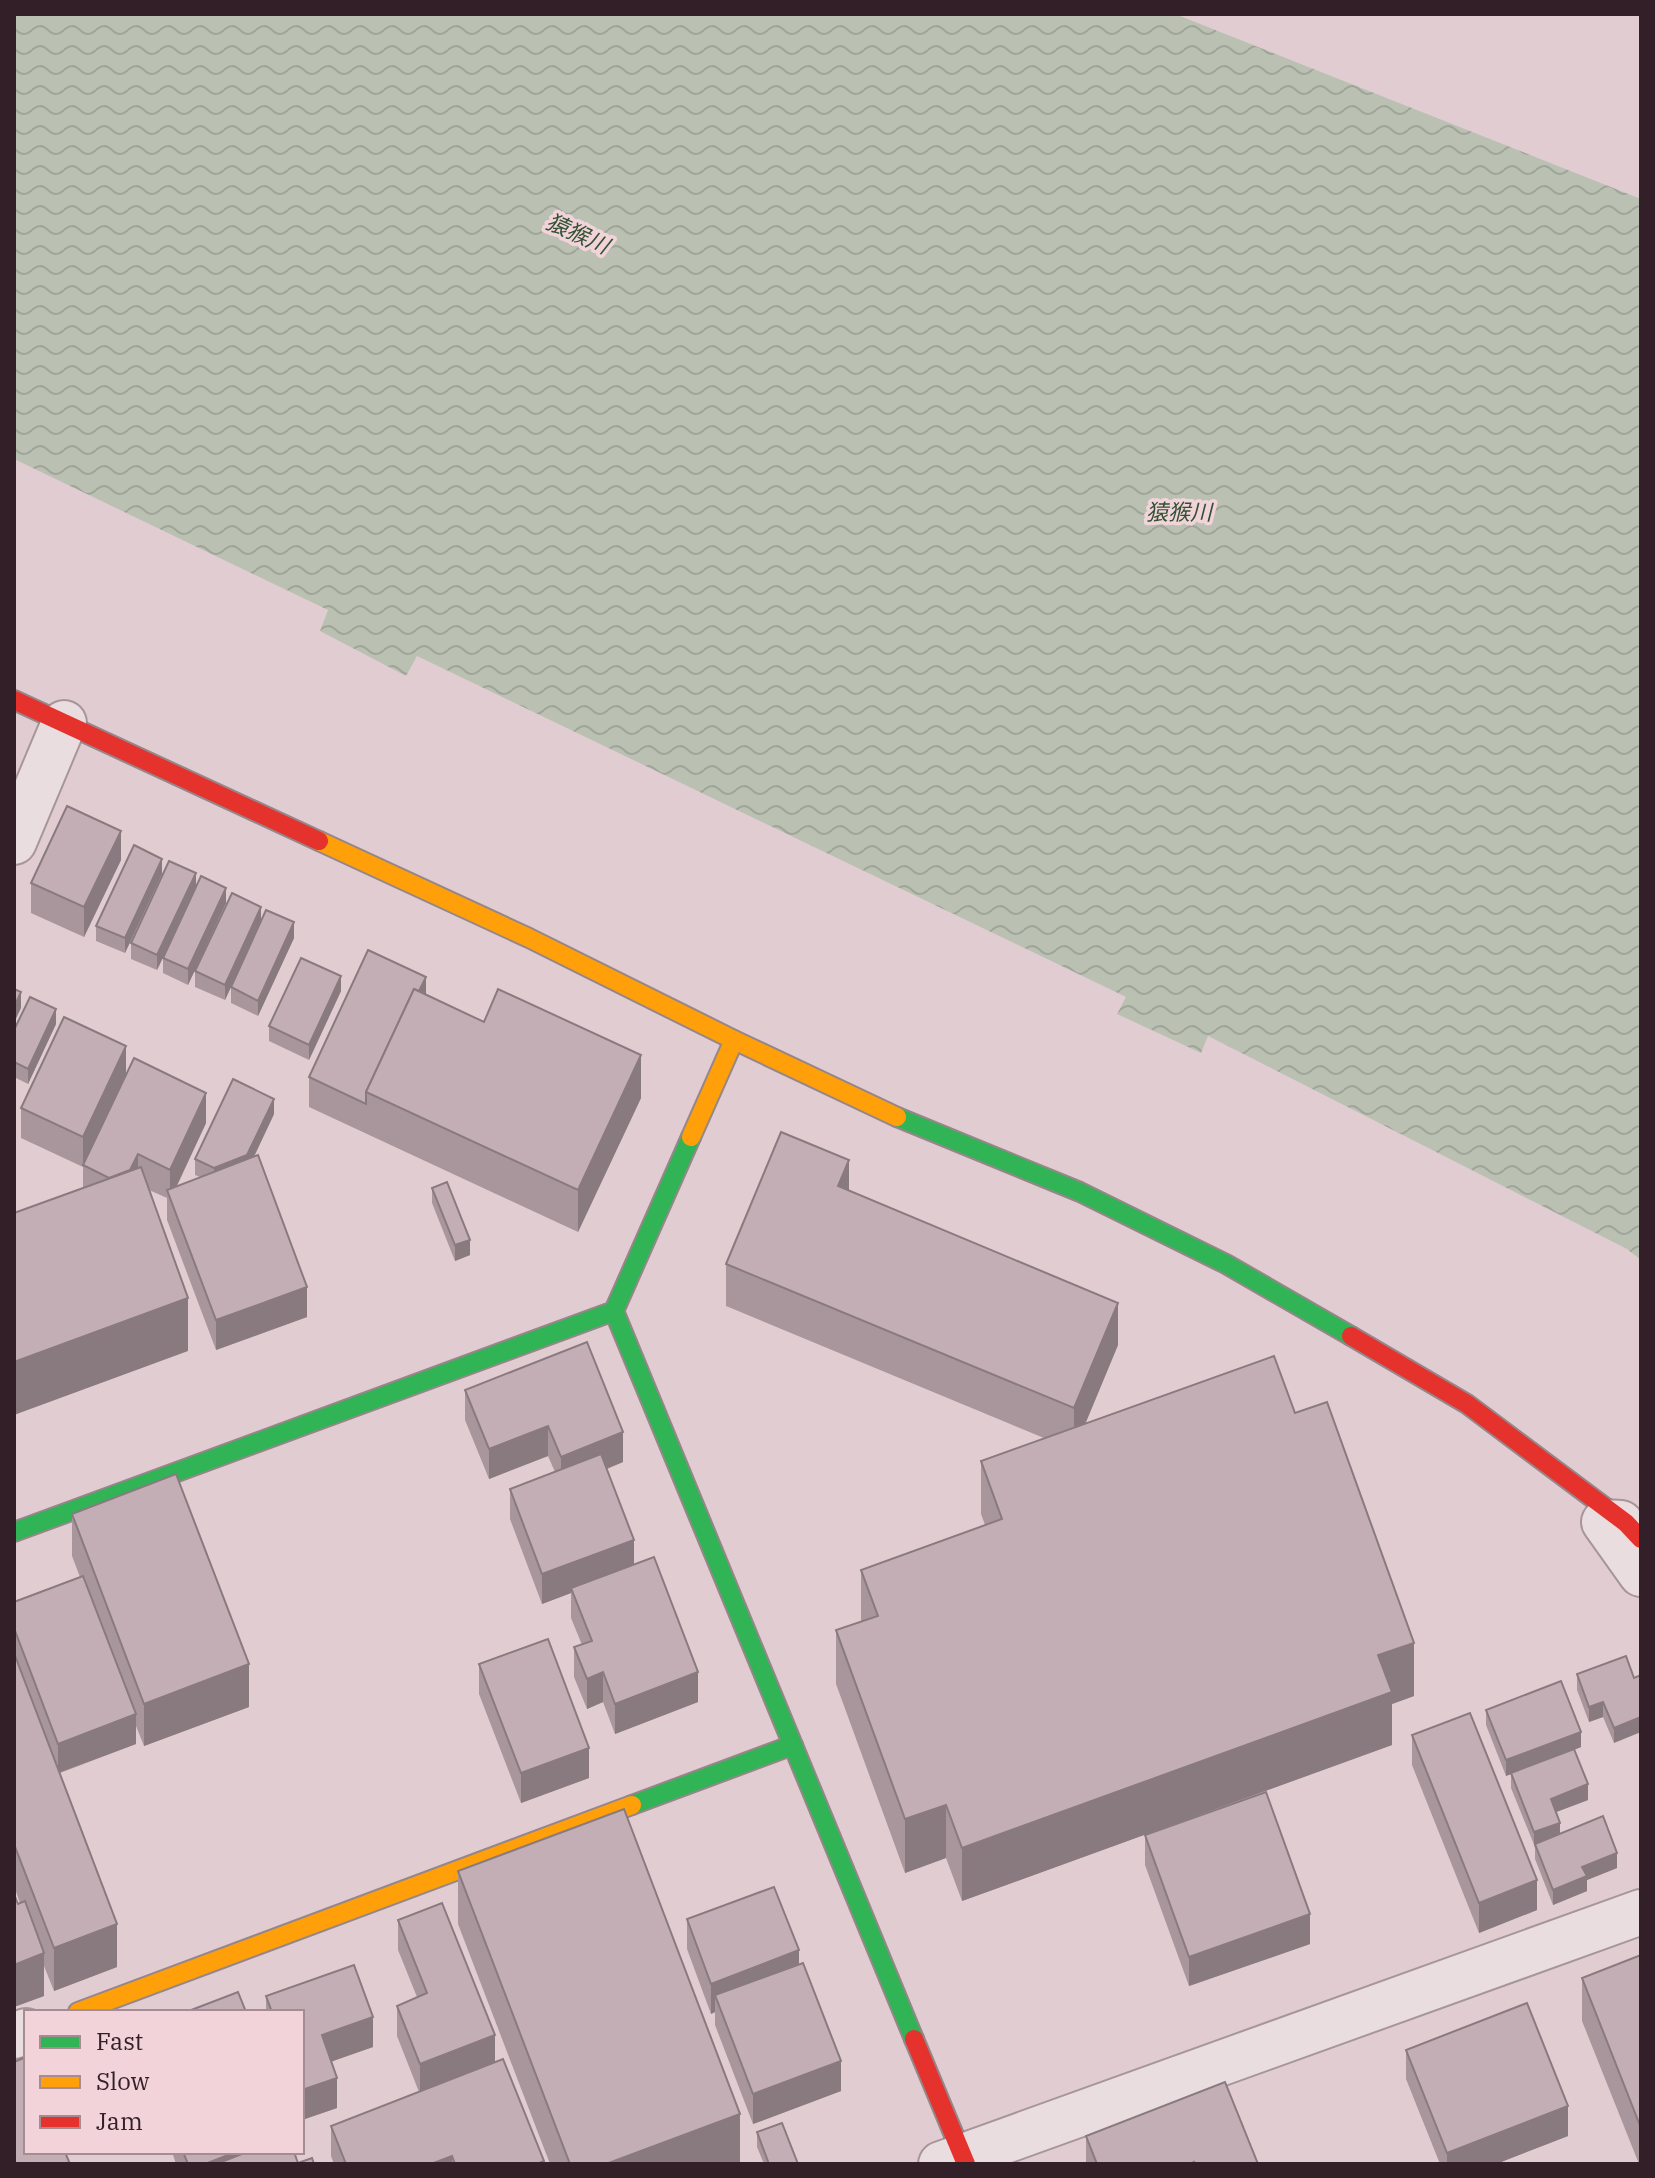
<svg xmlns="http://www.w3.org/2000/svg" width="1655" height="2178" viewBox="0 0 1655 2178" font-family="'IBM Plex Serif','Noto Sans JP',serif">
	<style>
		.water { fill: url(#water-waves) }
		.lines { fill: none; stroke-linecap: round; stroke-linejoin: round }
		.street-casing { stroke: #a6969a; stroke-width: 48 }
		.fast-casing { stroke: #96868a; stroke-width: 22 }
		.slow-casing { stroke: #96868a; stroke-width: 22 }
		.jam-casing { stroke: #96868a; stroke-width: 22 }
		.street { stroke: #eadddf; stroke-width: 44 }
		.fast { stroke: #30b455; stroke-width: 18 }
		.slow { stroke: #ff9f0a; stroke-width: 18 }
		.jam { stroke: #e5322d; stroke-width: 18 }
		.wall { fill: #a9969d }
		.shaded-wall { fill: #897a7f }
		.building { fill: #c4aeb6; stroke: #897a7f; stroke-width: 2 }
		.labels { text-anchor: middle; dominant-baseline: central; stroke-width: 7; stroke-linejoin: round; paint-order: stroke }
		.water-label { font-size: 22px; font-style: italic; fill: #305132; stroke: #f1d3d9 }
	</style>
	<defs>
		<pattern id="water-waves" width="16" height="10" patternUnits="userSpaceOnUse" patternTransform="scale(2)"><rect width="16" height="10" fill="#bac1b3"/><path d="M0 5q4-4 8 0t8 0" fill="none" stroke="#a0a59a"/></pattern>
	</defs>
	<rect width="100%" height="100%" fill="#e1cdd1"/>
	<polygon class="water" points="14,14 1175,14 1641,199 1641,1260 1627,1249 1208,1036 1201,1053 1117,1014 1126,997 417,656 406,676 320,631 328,610 14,459"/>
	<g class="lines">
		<defs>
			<g id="street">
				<polyline points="14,842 64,723"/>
				<polyline points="1621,1523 1604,1522 1641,1574"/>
				<polyline points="14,2036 26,2031"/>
				<polyline points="941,2164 1641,1912"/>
			</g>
			<g id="fast">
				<polyline points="897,1117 1080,1192 1226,1264 1351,1336"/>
				<polyline points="614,1311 914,2039"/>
				<polyline points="14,1532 614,1311 691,1137"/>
				<polyline points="632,1805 793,1745"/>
			</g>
			<g id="slow">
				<polyline points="319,841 529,938 734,1040 897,1117"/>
				<polyline points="691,1137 734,1040"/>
				<polyline points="78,2012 632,1805"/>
			</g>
			<g id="jam">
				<polyline points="14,700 319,841"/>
				<polyline points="1351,1336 1467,1404 1626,1523 1641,1539"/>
				<polyline points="914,2039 966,2164"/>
			</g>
		</defs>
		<use href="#street" class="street-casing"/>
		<use href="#fast" class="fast-casing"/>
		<use href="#slow" class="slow-casing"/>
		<use href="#jam" class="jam-casing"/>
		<use href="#street" class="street"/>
		<use href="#fast" class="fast"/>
		<use href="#slow" class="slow"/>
		<use href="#jam" class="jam"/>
	</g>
	<g class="wall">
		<polygon points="121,860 84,937 31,913 31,883"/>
		<polygon points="162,874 125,953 96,941 96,926"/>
		<polygon points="196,887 226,903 188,985 163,973 163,958 170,943 157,970 131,959 131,943"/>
		<polygon points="261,921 294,938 258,1016 231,1003 231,987 225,1000 195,987 195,971"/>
		<polygon points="341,991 309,1060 269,1041 269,1026"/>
		<polygon points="426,994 641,1098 578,1232 309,1107 309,1077"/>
		<polygon points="56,1024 28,1084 14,1077 14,1030"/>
		<polygon points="126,1075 206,1123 177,1186 200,1177 195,1175 195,1159 274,1114 254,1157 307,1317 216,1350 167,1220 167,1198 149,1190 188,1351 83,1188 83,1167 21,1138 21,1108"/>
		<polygon points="432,1188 470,1255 455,1261 432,1203"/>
		<polygon points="849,1190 1118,1345 1085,1424 1295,1413 1414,1696 1392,1704 1392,1745 962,1901 946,1858 905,1873 836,1684 836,1630 861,1621 861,1570 985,1525 981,1514 981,1461 1044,1438 726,1306 726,1264"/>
		<polygon points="587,1342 623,1462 607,1469 634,1564 698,1702 615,1734 603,1702 587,1709 574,1677 574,1647 582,1645 571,1618 571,1593 542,1604 510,1519 510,1489 555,1472 548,1456 489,1479 465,1420 465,1390"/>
		<polygon points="72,1514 249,1707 144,1746 136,1726 136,1744 60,1773 117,1967 54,1991 44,1966 44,1996 14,2007 14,1894 18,1904 20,1903 14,1886 14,1602 80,1577 72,1556"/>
		<polygon points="479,1664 589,1778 521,1803 479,1694"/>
		<polygon points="1577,1674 1634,1678 1614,1743 1603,1717 1589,1722 1577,1690"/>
		<polygon points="1486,1710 1581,1747 1574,1750 1588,1800 1556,1812 1560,1834 1617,1868 1587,1880 1587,1891 1553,1905 1535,1859 1535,1847 1511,1788 1511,1774 1506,1776 1486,1725"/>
		<polygon points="1412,1735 1537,1910 1479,1933 1412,1765"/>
		<polygon points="1145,1835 1310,1944 1189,1986 1145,1865"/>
		<polygon points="458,1871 740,2164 550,2164 458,1924"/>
		<polygon points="687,1919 799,1964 841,2091 753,2124 715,2025 715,2012 711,2014 687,1949"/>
		<polygon points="398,1920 495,2062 544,2164 334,2164 331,2156 331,2126 419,2092 397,2036 397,2006 417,1997 398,1950"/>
		<polygon points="1641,1955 1641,2164 1639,2164 1582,2021 1582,1978"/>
		<polygon points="354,1965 373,2017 373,2047 331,2061 337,2078 337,2108 302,2120 302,2012 266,2012 266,1996"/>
		<polygon points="1406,2050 1568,2136 1496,2164 1440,2164 1406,2079"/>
		<polygon points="757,2132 798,2164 764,2164 757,2147"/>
		<polygon points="1086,2136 1258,2164 1086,2164"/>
		<polygon points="172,2152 294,2152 298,2163 314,2164 176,2164"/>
	</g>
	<g class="shaded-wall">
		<polygon points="121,831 121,860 84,937 84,907"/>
		<polygon points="162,859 162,874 125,953 125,938"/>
		<polygon points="196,873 196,889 157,970 157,955"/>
		<polygon points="226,888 226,903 188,985 188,969"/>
		<polygon points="261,907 261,922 225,1000 225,985"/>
		<polygon points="294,922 294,938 258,1016 258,1001"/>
		<polygon points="341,976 341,991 309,1060 309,1045"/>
		<polygon points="426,977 426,1007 371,1094"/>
		<polygon points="21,992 21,1008 14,1023 14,1007"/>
		<polygon points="56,1009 56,1024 28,1084 28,1069"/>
		<polygon points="126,1046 126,1076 83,1167 83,1137"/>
		<polygon points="641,1055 641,1098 578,1232 578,1190"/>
		<polygon points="206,1093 206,1123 170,1200 170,1170"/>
		<polygon points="274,1099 274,1114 247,1171 214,1183 214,1168"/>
		<polygon points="138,1154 138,1184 123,1185"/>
		<polygon points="849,1160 849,1203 838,1186"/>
		<polygon points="470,1240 470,1255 455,1261 455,1245"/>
		<polygon points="307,1287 307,1317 216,1350 216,1320"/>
		<polygon points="188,1298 188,1351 14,1415 14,1362"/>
		<polygon points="1118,1303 1118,1345 1074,1451 1074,1408"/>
		<polygon points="548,1426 548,1456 489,1479 489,1449"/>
		<polygon points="623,1432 623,1462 561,1487 561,1457"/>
		<polygon points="634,1540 634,1570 571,1588 571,1593 542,1604 542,1574"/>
		<polygon points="1414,1643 1414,1696 1392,1704 1392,1745 962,1901 962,1848 1378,1655"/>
		<polygon points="249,1664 249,1707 144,1746 144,1704"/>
		<polygon points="603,1672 603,1702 587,1709 587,1679"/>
		<polygon points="698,1672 698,1702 615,1734 615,1704"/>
		<polygon points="1603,1702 1603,1717 1589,1722 1589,1707"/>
		<polygon points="136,1714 136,1744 58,1773 58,1744"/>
		<polygon points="1641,1717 1641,1732 1614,1743 1614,1728"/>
		<polygon points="1581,1732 1581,1747 1506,1776 1506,1760"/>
		<polygon points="589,1748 589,1778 521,1803 521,1773"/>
		<polygon points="1588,1784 1588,1800 1551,1814 1551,1799"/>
		<polygon points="946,1805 946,1858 905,1873 905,1819"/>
		<polygon points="1560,1823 1560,1838 1535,1844 1534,1848 1534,1832"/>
		<polygon points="1617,1853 1617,1868 1587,1880 1587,1891 1553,1905 1553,1890 1582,1867"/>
		<polygon points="1537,1880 1537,1910 1479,1933 1479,1903"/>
		<polygon points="1310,1914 1310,1944 1189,1986 1189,1957"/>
		<polygon points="117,1924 117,1967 54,1991 54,1948"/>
		<polygon points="799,1950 799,1980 715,1995 715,2012 711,2014 711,1984"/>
		<polygon points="44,1953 44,1996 14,2007 14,1965"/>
		<polygon points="373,2017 373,2047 322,2065 322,2035"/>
		<polygon points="495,2035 495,2065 420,2094 420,2064"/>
		<polygon points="841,2061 841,2091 753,2124 753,2094"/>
		<polygon points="337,2078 337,2108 302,2120 302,2090"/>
		<polygon points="1568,2106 1568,2136 1496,2164 1447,2164 1447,2153"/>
		<polygon points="740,2114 740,2164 606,2164"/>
		<polygon points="236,2152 291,2152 283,2164 205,2164"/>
		<polygon points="452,2156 452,2164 431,2164"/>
	</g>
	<g class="building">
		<polygon points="67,806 121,831 84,907 31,883"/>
		<polygon points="134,845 162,859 125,938 96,926"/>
		<polygon points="169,861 196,873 157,955 131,943"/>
		<polygon points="201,876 226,888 188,969 163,958"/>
		<polygon points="232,893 261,907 225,985 195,971"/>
		<polygon points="266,910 294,922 258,1001 231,987"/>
		<polygon points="368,950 426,977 419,991 414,989 366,1092 366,1104 309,1077"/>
		<polygon points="301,958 341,976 309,1045 269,1026"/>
		<polygon points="14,989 21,992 14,1007"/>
		<polygon points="414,989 484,1022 498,989 641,1055 578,1190 366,1092"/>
		<polygon points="30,997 56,1009 28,1069 14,1062 14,1030"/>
		<polygon points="64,1017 126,1046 83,1137 21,1108"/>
		<polygon points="134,1058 206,1093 170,1170 138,1154 130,1170 109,1178 83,1165"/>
		<polygon points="233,1079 274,1099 247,1155 214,1168 195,1159"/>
		<polygon points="781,1132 849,1160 838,1186 1118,1303 1074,1408 726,1264"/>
		<polygon points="258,1155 307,1287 216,1320 167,1190"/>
		<polygon points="141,1167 188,1298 14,1362 14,1213"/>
		<polygon points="447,1182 470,1240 455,1245 432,1188"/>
		<polygon points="587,1342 623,1432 561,1457 548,1426 489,1449 465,1390"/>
		<polygon points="1274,1356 1295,1413 1327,1402 1414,1643 1378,1655 1392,1692 962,1848 946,1805 905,1819 836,1630 878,1616 861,1570 1002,1519 981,1461"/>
		<polygon points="601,1454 634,1540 542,1574 510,1489"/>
		<polygon points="176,1474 249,1664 144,1704 72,1514"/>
		<polygon points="654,1557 698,1672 615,1704 603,1672 587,1679 574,1647 592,1641 571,1588"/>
		<polygon points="83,1576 136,1714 58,1744 14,1628 14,1602"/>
		<polygon points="548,1639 589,1748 521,1773 479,1664"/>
		<polygon points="14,1653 117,1924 54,1948 14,1844"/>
		<polygon points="1626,1656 1634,1678 1641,1675 1641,1717 1614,1728 1603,1702 1589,1707 1577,1674"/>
		<polygon points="1561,1681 1581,1732 1506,1760 1486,1710"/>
		<polygon points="1470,1713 1537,1880 1479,1903 1412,1735"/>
		<polygon points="1574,1749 1588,1784 1551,1799 1560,1823 1534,1832 1511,1773"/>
		<polygon points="1266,1792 1310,1914 1189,1957 1145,1835"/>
		<polygon points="624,1809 740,2114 606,2164 570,2164 458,1871"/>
		<polygon points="1603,1816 1617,1853 1582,1867 1587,1876 1553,1890 1535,1844"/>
		<polygon points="774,1887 799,1950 711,1984 687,1919"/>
		<polygon points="14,1894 18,1904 25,1901 44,1953 14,1965"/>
		<polygon points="442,1903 495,2035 420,2064 397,2006 427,1993 398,1920"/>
		<polygon points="1641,1955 1641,2128 1582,1978"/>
		<polygon points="803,1963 841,2061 753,2094 715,1995"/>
		<polygon points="354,1965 373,2017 322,2035 337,2078 302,2090 302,2012 272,2012 266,1996"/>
		<polygon points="238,1992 246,2012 186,2012"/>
		<polygon points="1527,2003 1568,2106 1447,2153 1406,2050"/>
		<polygon points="26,2057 26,2152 65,2152 70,2164 14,2164 14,2062"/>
		<polygon points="503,2059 544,2161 537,2164 455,2164 452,2156 431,2164 346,2164 331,2126"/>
		<polygon points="1225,2082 1258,2164 1194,2164 1194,2162 1189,2164 1097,2164 1086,2136"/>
		<polygon points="782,2123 798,2164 769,2164 757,2132"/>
		<polygon points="183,2152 236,2152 205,2164 188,2164"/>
		<polygon points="247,2152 294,2152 298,2163 312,2158 314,2164 216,2164"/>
	</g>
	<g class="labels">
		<g class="water-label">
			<text transform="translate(578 233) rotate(24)">猿猴川</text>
			<text x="1179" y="511">猿猴川</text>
		</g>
	</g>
	<rect width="1655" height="2178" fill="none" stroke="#331f27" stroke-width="32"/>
	<rect x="24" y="2010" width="280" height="144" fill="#f1d3d9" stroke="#a58b92" stroke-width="2"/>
	<rect x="40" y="2036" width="40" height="12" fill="#30b455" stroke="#a58b92" stroke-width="2"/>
	<text x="96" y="2050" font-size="24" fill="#331f27">Fast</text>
	<rect x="40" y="2076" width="40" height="12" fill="#ff9f0a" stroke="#a58b92" stroke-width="2"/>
	<text x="96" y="2090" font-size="24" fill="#331f27">Slow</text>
	<rect x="40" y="2116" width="40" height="12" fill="#e5322d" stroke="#a58b92" stroke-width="2"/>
	<text x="96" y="2130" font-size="24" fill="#331f27">Jam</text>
</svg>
